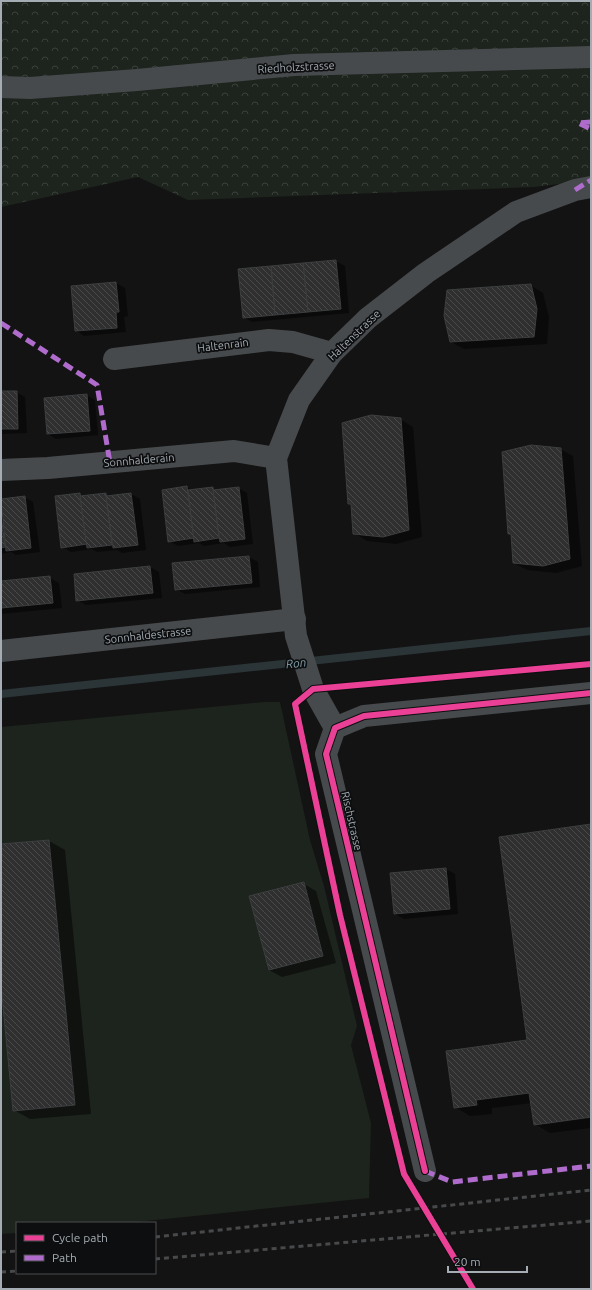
<svg xmlns="http://www.w3.org/2000/svg" width="592" height="1290" viewBox="0 0 592 1290" font-family="Ubuntu,sans-serif">
	<style>
		.green { fill: #1d231d }
		.forest { fill: url(#forest-crowns) }
		.shadow { fill: #0007 }
		.lines { fill: none; stroke-linecap: round; stroke-linejoin: round }
		.stream { stroke: #2b3437; stroke-width: 8 }
		.building { fill: url(#building-back-hatch); stroke: #3c3e3f }
		.minor { stroke: #474a4c; stroke-width: 22 }
		.rail { stroke: #48494b; stroke-width: 3; stroke-dasharray: 5 4; stroke-linecap: butt }
		.quiet { stroke: #b06ccc; stroke-width: 5; stroke-dasharray: 10 5; stroke-linecap: butt }
		.cycleway-casing { stroke: #0d0e0f; stroke-width: 8 }
		.cycleway { stroke: #ea4096; stroke-width: 6 }
		.labels { text-anchor: middle; dominant-baseline: central; stroke-width: 3.5; stroke-linejoin: round; paint-order: stroke }
		.street-label { font-size: 11px; fill: #a5acb3; stroke: #0d0e0f }
		.water-label { font-size: 12px; font-style: italic; fill: #809daa; stroke: #0d0e0f }
	</style>
	<defs>
		<pattern id="forest-crowns" width="20" height="18" patternUnits="userSpaceOnUse"><rect width="20" height="18" fill="#1d231d"/><path d="M2 6a3 3 0 1 1 6 0M12 15a3 3 0 1 1 6 0" fill="none" stroke="#3b403b"/></pattern>
		<pattern id="building-back-hatch" width="6" height="6" patternUnits="userSpaceOnUse"><rect width="6" height="6" fill="#2f2f30"/><path d="M-1 5l2 2M0 0l6 6M5-1l2 2" fill="none" stroke="#4a4a4c"/></pattern>
	</defs>
	<rect width="100%" height="100%" fill="#131313"/>
	<polygon class="green" points="264,702 280,702 310,840 324,886 357,1026 351,1045 371,1123 369,1198 126,1223 17,1223 17,1233 1,1234 1,727"/>
	<polygon class="forest" points="591,1 591,180 534,187 188,200 138,177 1,207 1,2"/>
	<g class="shadow">
		<polygon points="336,261 345,266 349,313 252,322 244,317"/>
		<polygon points="116,283 125,288 128,316 124,317 126,332 84,336 76,330 72,287"/>
		<polygon points="530,285 543,293 549,317 547,344 464,349 451,342"/>
		<polygon points="1,392 16,392 25,397 27,433 1,434"/>
		<polygon points="86,395 95,400 98,435 56,439 48,434"/>
		<polygon points="400,419 413,427 422,537 396,544 367,541 354,533 352,505 349,504"/>
		<polygon points="560,449 573,456 582,566 556,573 527,570 514,563 512,535 509,533"/>
		<polygon points="187,487 192,490 213,488 218,491 238,488 247,493 253,544 230,547 224,543 204,546 199,543 178,546 169,541"/>
		<polygon points="80,494 85,496 106,494 110,497 131,494 140,499 146,550 122,553 117,550 97,552 92,549 71,552 62,547"/>
		<polygon points="24,497 33,502 40,552 16,555 11,552 1,554 1,498 4,499"/>
		<polygon points="249,557 258,562 260,587 185,594 176,589"/>
		<polygon points="150,567 159,572 162,598 86,605 77,600 75,575"/>
		<polygon points="50,578 59,583 62,608 1,614 1,582"/>
		<polygon points="591,825 591,1116 548,1122 548,1124 591,1118 591,1128 550,1133 535,1124 532,1103 492,1108 492,1114 470,1116 455,1107 528,1040"/>
		<polygon points="49,841 65,850 91,1114 30,1119 14,1110 1,975 1,845"/>
		<polygon points="446,869 455,874 458,914 404,919 395,914"/>
		<polygon points="304,884 316,891 336,963 282,977 269,970"/>
	</g>
	<g class="lines">
		<polyline class="stream" points="1,694 591,631"/>
	</g>
	<g class="building">
		<polygon points="336,260 341,309 308,312 303,263"/>
		<polygon points="303,263 308,312 275,315 271,266"/>
		<polygon points="271,266 275,315 243,318 238,269"/>
		<polygon points="116,282 119,312 116,312 117,328 75,331 71,286"/>
		<polygon points="531,284 537,309 534,337 450,342 444,316 447,290"/>
		<polygon points="1,391 17,391 18,429 1,429"/>
		<polygon points="87,394 90,431 47,434 44,398"/>
		<polygon points="371,415 401,418 409,530 383,537 353,534 351,504 348,504 342,423"/>
		<polygon points="531,445 561,448 570,559 543,566 513,563 511,534 508,534 502,452"/>
		<polygon points="187,486 194,538 168,542 162,490"/>
		<polygon points="213,487 219,538 194,542 188,490"/>
		<polygon points="239,487 245,539 220,542 213,490"/>
		<polygon points="80,493 87,544 61,548 55,496"/>
		<polygon points="106,493 112,545 87,548 80,496"/>
		<polygon points="131,493 138,545 113,548 106,496"/>
		<polygon points="25,496 31,548 6,551 1,499"/>
		<polygon points="1,514 5,547 1,548"/>
		<polygon points="249,556 252,583 175,590 172,563"/>
		<polygon points="150,566 153,593 76,601 74,574"/>
		<polygon points="50,576 53,603 1,608 1,581"/>
		<polygon points="591,824 591,1117 534,1125 529,1093 476,1100 477,1105 454,1108 446,1051 527,1040 499,837"/>
		<polygon points="49,840 75,1105 13,1111 1,985 1,844"/>
		<polygon points="446,868 450,909 394,914 390,873"/>
		<polygon points="304,882 323,956 269,970 249,896"/>
	</g>
	<g class="lines">
		<g class="minor">
			<polyline points="1,87 30,88 137,80 294,65 591,57"/>
			<polyline points="114,359 269,340 293,342 332,353"/>
			<polyline points="1,470 48,468 234,451 276,458"/>
			<polyline points="1,651 295,619"/>
			<polyline points="335,728 313,689 296,636 276,458 299,400 332,353 368,318 426,273 516,212 575,190 591,187"/>
			<polyline points="425,1171 326,754 335,728 364,716 591,693"/>
		</g>
		<g class="rail">
			<polyline points="155,1237 591,1190"/>
			<polyline points="1,1252 17,1251"/>
			<polyline points="155,1259 591,1221"/>
			<polyline points="1,1272 17,1271"/>
		</g>
		<g class="quiet">
			<polyline points="591,122 578,123 591,129"/>
			<polyline points="575,190 591,180"/>
			<polyline points="1,323 97,385 110,463"/>
			<polyline points="425,1171 452,1182 591,1166"/>
		</g>
		<defs>
			<g id="cycleway">
				<polyline points="425,1171 326,754 335,728 364,716 591,693"/>
				<polyline points="473,1289 404,1174 340,915 295,704 313,689 591,664"/>
			</g>
		</defs>
		<use href="#cycleway" class="cycleway-casing"/>
		<use href="#cycleway" class="cycleway"/>
	</g>
	<g class="labels">
		<g class="street-label">
			<text transform="translate(296 67) rotate(-3)">Riedholzstrasse</text>
			<text transform="translate(354 335) rotate(-44)">Haltenstrasse</text>
			<text transform="translate(223 345) rotate(-7)">Haltenrain</text>
			<text transform="translate(139 460) rotate(-5)">Sonnhalderain</text>
			<text transform="translate(148 635) rotate(-6)">Sonnhaldestrasse</text>
			<text transform="translate(352 821) rotate(77)">Rischstrasse</text>
		</g>
		<g class="water-label">
			<text transform="translate(296 663) rotate(-6)">Ron</text>
		</g>
	</g>
	<rect width="592" height="1290" fill="none" stroke="#a5acb3" stroke-width="4"/>
	<rect x="16" y="1222" width="140" height="52" fill="#0d0e0f" stroke="#4a4d51"/>
	<rect x="24" y="1235" width="20" height="6" fill="#ea4096" stroke="#4a4d51"/>
	<text x="52" y="1242" font-size="12" fill="#a5acb3">Cycle path</text>
	<rect x="24" y="1255" width="20" height="6" fill="#b06ccc" stroke="#4a4d51"/>
	<text x="52" y="1262" font-size="12" fill="#a5acb3">Path</text>
	<path d="M448 1266v6h79v-6" fill="none" stroke="#a5acb3" stroke-width="2"/>
	<text x="454" y="1266" font-size="12" fill="#a5acb3" stroke="#0d0e0f" stroke-width="3" paint-order="stroke">20 m</text>
</svg>
